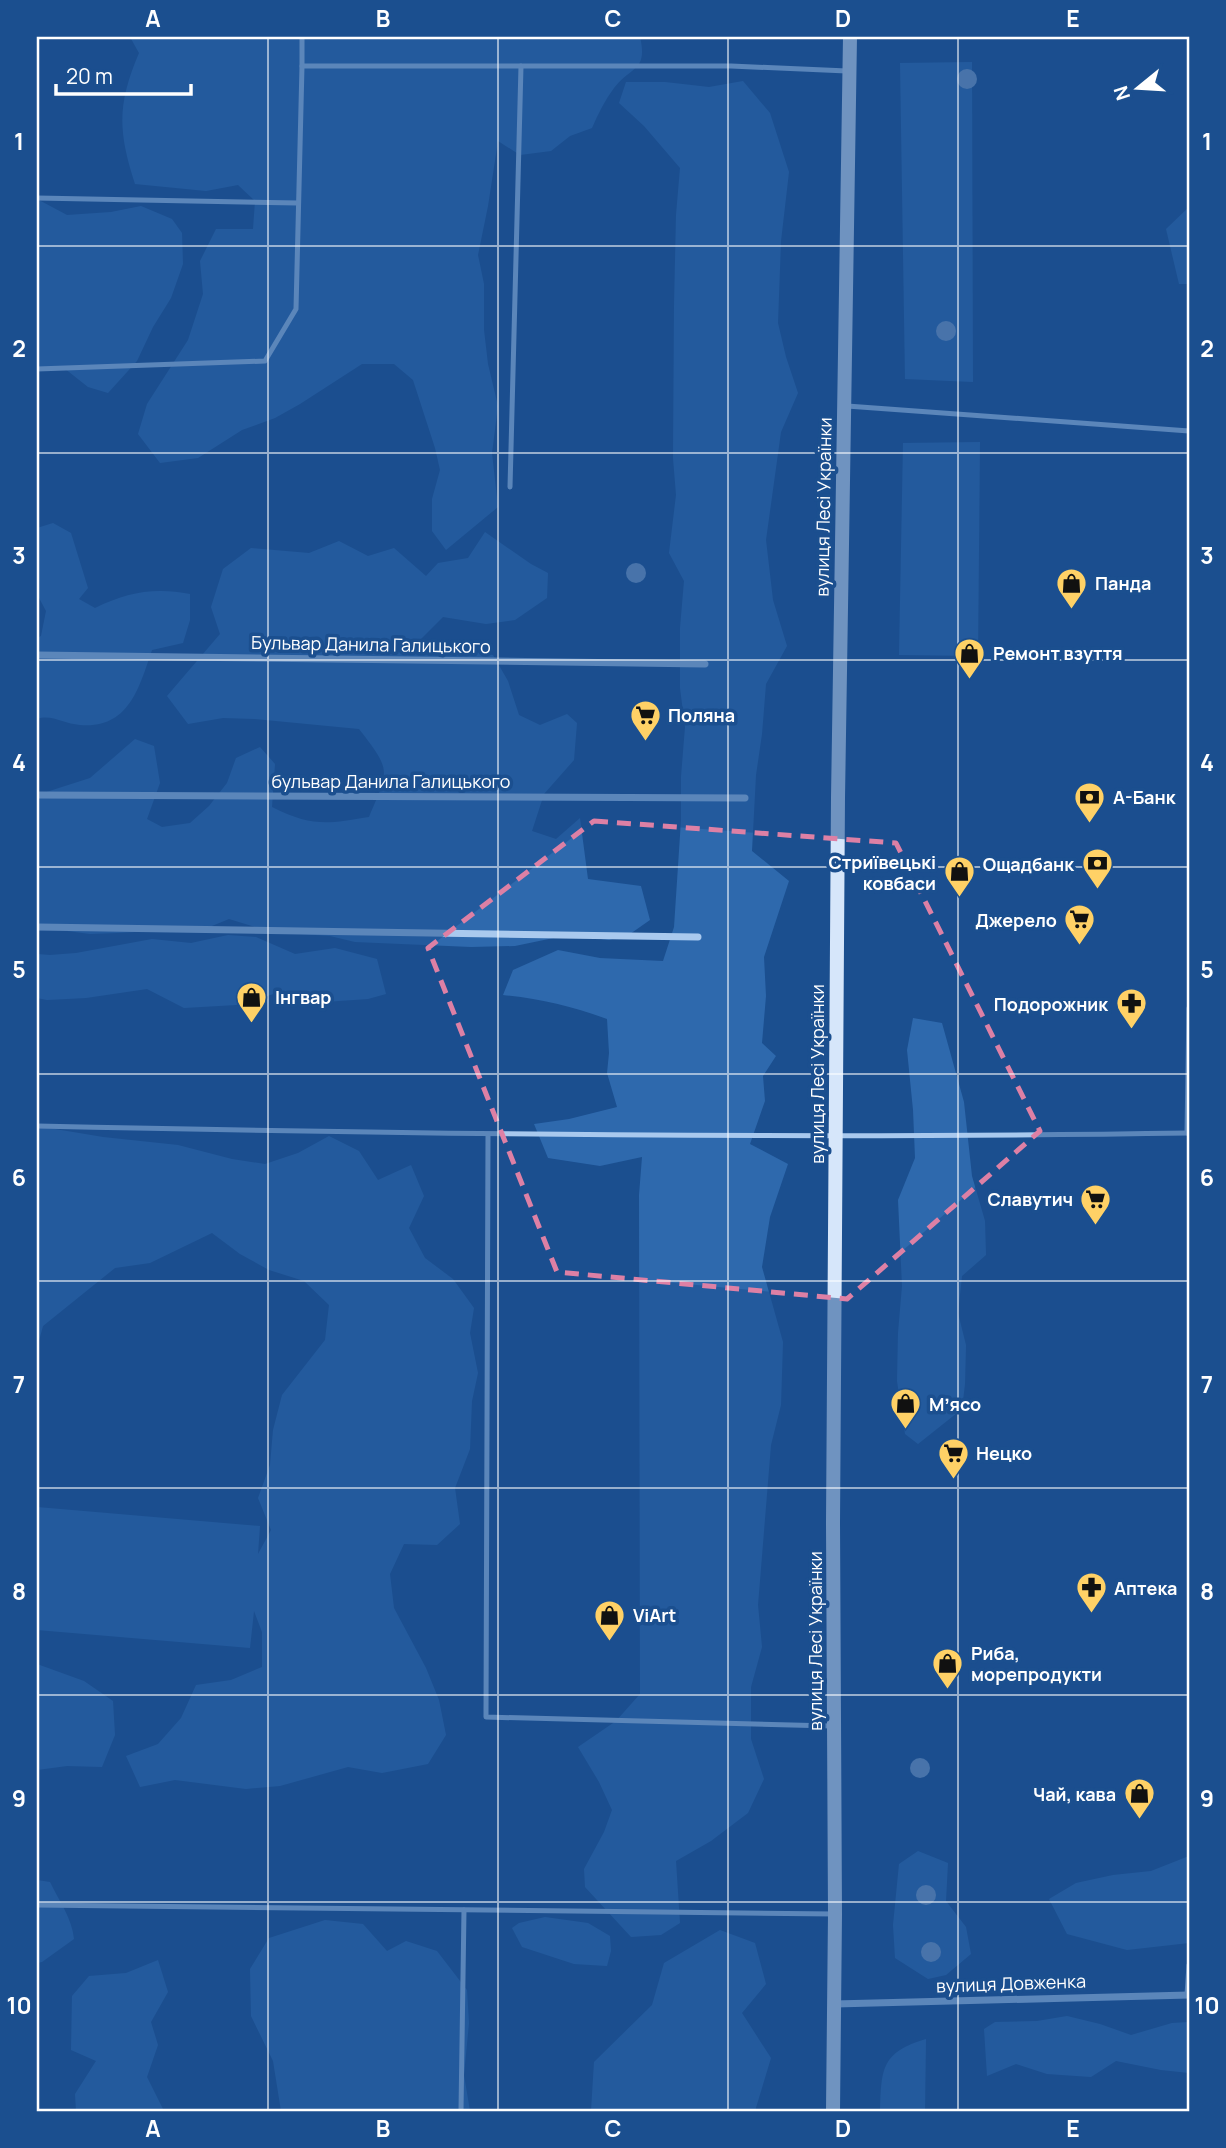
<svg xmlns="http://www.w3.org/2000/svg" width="1226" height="2148" viewBox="0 0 1226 2148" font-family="Manrope,sans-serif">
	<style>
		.green { fill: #2e69ad }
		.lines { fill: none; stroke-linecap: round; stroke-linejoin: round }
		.lane { stroke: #a9c9ee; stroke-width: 5 }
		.street { stroke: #a9c9ee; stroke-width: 7 }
		.secondary { stroke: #d6e6fa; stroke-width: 14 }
		.tree { fill: #7ea0ca }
		.marked { fill: none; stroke: #dd80a5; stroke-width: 5; stroke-dasharray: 14 9; stroke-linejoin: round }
		.grid { fill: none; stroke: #fff; stroke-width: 2; stroke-opacity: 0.55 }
		.labels { text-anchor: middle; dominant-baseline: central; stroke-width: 7; stroke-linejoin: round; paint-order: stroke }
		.street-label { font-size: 18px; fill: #fff; stroke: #1b4f8f }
		.poi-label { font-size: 18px; font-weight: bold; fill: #fff; stroke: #1b4f8f; text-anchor: start }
		.neatline { fill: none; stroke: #fff; stroke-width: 2.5 }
		.grid-label { font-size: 23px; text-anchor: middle; font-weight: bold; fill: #fff }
	</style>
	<rect width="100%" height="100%" fill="#1b4f8f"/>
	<g class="green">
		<path d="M130,37H640C648,71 631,66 614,88C605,100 598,114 592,128L570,136L551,151L520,155L498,141L488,206L478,255L484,284V330L488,364L498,406L492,453L498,507L446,550L432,531V499L440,470L435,448L413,380L394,364H362L300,404L275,418L242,430L198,458L160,463L138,434L147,404L188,340L203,294L200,261L216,229H253L255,201L238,185L206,191L135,184C118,131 117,105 139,53Z"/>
		<polygon points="972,62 973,382 905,379 900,63"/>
		<path d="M743,81L770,113L789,172L781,241L778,323L786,357L798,393L781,432L766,540L773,600L787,646L766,684L762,734L756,775L752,851L789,881L764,957L766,996L762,1043L776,1056L763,1076L765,1101L750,1144L788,1164L770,1217L762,1267L783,1342L781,1405L771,1445L758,1605L762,1647L751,1687V1739L764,1779L748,1813L711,1841L676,1861L680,1923L661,1935L631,1937L585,1887L584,1869L604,1832L612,1810L599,1782L578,1747L616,1721L640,1694L639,1195L642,1157L600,1166L548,1158L534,1124L569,1119L617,1107L607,1073L609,1053L607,1019C571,1006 541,999 503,995L513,970L558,950L600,958L663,961L674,927L681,820V777L685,727L680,688V628L684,581L669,553L676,495L673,458L674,306L676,215L680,168L644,126L619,103L626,82H665L709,87Z"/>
		<polygon points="37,199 67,215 111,212 141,206 172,219 182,233 183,264 171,298 153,327 137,361 108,393 88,387 64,368 40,369 37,372"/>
		<polygon points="1189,207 1189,284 1179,284 1166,229"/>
		<polygon points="980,442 978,656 899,655 903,443"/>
		<path d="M53,523L71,533L88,588L79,599L95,608C127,592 155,587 190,594V620L183,643L152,650C139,688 129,729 80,725C64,724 52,714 37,719V638L41,636L46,611L37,594V528Z"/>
		<path d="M485,532L531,564L548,573L547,598L515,620L486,624L443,617L414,646L460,649L493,655L508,681L519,715L540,725L567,714L577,723L574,760L544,794L532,831L556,839L580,818L588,879L641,886L650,920L630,934L609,940L568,935L515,946L471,947L355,942L330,936L272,932L229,919L207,928L117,933L90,934L37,927V795L90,778L135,739L154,746L160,783L147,819L162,827L190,823L209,806L227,783L236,758L260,747L275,764L272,807C312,827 327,824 369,817C389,770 392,771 359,729L255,719L223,718L188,724L167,696L220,634L211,607L223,569L251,548L309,553L339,541L368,556L394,548L426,576L438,563L468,558Z"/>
		<polygon points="228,935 256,937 295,954 335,948 377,959 386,994 368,999 324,1002 277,993 236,1005 184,1008 147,989 86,998 47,1000 37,998 37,954 50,955 76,953 152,939 191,943"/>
		<polygon points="913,1018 942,1023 964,1102 972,1176 985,1221 986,1255 962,1276 958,1313 966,1345 965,1384 962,1409 918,1444 905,1434 897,1381 898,1333 902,1286 898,1200 915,1158 913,1110 907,1050"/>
		<polygon points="37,1126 103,1137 178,1145 232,1159 265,1164 298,1153 329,1136 359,1151 378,1180 411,1165 424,1196 409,1228 425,1258 453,1279 474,1308 470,1333 478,1373 472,1401 470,1449 455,1488 460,1524 437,1545 404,1544 390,1574 394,1608 426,1668 439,1700 446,1735 428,1764 382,1773 348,1767 280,1786 246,1789 175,1780 140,1787 126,1756 158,1744 181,1718 196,1685 231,1680 262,1667 262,1632 254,1611 250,1648 37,1630 37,1507 260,1526 258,1554 271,1530 258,1498 270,1465 273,1430 282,1395 325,1340 329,1305 304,1281 269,1270 240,1254 212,1233 150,1263 115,1268 43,1326 37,1348"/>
		<polygon points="37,1664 84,1681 113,1701 115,1735 102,1767 67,1766 37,1770"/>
		<polygon points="918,1851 948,1863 946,1901 966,1927 971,1954 946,1975 928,1979 895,1958 893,1925 899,1864"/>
		<polygon points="1189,1856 1189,1943 1127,1950 1067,1934 1049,1899 1076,1883 1113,1875 1151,1871"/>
		<path d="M37,1880L50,1882C59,1901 72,1918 74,1939L42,1962L37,1963Z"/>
		<polygon points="545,1917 588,1923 610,1936 611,1951 607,1966 574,1964 522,1947 512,1928 519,1923"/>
		<polygon points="325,1920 363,1924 387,1951 406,1941 437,1951 467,1990 469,2023 464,2075 470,2111 281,2111 273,2061 251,2016 250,1969 269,1938"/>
		<polygon points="720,1930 755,1943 766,1984 742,2013 771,2058 755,2111 591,2111 594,2062 652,2005 664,1963"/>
		<polygon points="158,1960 168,1992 151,2022 158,2045 147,2077 164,2111 76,2111 75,2094 96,2061 71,2050 72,1996 89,1976 126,1973"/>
		<polygon points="1067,2016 1100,2024 1131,2035 1172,2023 1189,2022 1189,2073 1161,2070 1116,2061 1091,2077 1047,2074 1016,2064 987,2076 984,2029 995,2022 1037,2021"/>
		<path d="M926,2039L925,2111H880C881,2068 882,2052 926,2039Z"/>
	</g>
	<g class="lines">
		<g class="lane">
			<polyline points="302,37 302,66 731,66 847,71"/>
			<polyline points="37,198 298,203"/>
			<polyline points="37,369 265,361 296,309 302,66"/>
			<polyline points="847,406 1189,431"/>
			<polyline points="510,487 521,66"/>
			<path d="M37,1126C421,1134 805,1139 1189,1133"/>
			<polyline points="1187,1133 1189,1008"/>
			<polyline points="488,1135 486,1717 831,1726"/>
			<polyline points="37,1905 835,1914"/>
			<polyline points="1187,1995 1189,1965"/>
			<polyline points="461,2111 464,1910"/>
		</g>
		<g class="street">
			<polyline points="37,655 705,664"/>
			<polyline points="37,795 745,798"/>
			<polyline points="37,927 698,937"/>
			<polyline points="835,2004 1189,1995"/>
		</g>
		<polyline class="secondary" points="833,2111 835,1914 833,1523 838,798 850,37"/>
	</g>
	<g class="tree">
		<circle cx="967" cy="79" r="10"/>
		<circle cx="946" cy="331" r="10"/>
		<circle cx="636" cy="573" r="10"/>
		<circle cx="920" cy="1768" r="10"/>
		<circle cx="926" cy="1895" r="10"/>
		<circle cx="931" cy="1952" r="10"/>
	</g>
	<path d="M0 0H1226V2148H0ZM594,821L896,843L1040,1131L847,1299L557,1272L428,948Z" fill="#1b4f8f" fill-opacity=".55" fill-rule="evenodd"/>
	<path class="marked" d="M594,821L896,843L1040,1131L847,1299L557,1272L428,948Z"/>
	<path class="grid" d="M268,37V2111M498,37V2111M728,37V2111M958,37V2111M37,246H1189M37,453H1189M37,660H1189M37,867H1189M37,1074H1189M37,1281H1189M37,1488H1189M37,1695H1189M37,1902H1189"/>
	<defs>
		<symbol id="shop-pin" viewBox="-11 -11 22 30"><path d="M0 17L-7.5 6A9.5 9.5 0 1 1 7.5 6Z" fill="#ffd166" stroke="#1b4f8f"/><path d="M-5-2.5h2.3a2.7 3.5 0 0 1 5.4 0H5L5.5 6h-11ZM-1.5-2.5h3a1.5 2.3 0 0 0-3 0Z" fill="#111"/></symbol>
		<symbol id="supermarket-pin" viewBox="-11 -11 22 30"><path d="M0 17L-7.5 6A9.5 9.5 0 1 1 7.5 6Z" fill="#ffd166" stroke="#1b4f8f"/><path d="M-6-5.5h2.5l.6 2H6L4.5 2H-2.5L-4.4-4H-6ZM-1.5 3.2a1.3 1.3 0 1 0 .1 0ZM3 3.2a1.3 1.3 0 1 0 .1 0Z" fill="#111"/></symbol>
		<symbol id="bank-pin" viewBox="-11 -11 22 30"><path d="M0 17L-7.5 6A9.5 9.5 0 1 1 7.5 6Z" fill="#ffd166" stroke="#1b4f8f"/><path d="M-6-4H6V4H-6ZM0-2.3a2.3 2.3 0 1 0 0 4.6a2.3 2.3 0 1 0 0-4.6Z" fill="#111"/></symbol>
		<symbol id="pharmacy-pin" viewBox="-11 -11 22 30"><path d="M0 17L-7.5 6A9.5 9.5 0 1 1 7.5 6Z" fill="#ffd166" stroke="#1b4f8f"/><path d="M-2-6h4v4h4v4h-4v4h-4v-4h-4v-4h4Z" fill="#111"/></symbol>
	</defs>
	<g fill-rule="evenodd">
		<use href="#shop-pin" x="1054" y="566" width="35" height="47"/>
		<use href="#shop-pin" x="952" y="636" width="35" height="47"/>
		<use href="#supermarket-pin" x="628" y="698" width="35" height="47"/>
		<use href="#bank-pin" x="1072" y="780" width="35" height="47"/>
		<use href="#bank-pin" x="1080" y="846" width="35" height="47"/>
		<use href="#shop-pin" x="942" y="854" width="35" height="47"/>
		<use href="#supermarket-pin" x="1062" y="902" width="35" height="47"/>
		<use href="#shop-pin" x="234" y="980" width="35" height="47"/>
		<use href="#pharmacy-pin" x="1114" y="986" width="35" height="47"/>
		<use href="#supermarket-pin" x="1078" y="1182" width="35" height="47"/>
		<use href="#shop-pin" x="888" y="1386" width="35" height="47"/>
		<use href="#supermarket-pin" x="936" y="1436" width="35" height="47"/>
		<use href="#pharmacy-pin" x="1074" y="1570" width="35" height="47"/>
		<use href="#shop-pin" x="592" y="1598" width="35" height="47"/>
		<use href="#shop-pin" x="930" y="1646" width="35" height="47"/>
		<use href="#shop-pin" x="1122" y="1776" width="35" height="47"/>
	</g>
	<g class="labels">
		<g class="street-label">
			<text transform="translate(823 507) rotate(-89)">вулиця Лесі Українки</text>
			<text transform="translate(371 644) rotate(1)">Бульвар Данила Галицького</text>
			<text x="391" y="781">бульвар Данила Галицького</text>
			<text transform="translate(817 1074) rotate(-90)">вулиця Лесі Українки</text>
			<text transform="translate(815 1641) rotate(-90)">вулиця Лесі Українки</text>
			<text transform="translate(1011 1983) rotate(-2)">вулиця Довженка</text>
		</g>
		<g class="poi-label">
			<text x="1095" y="583">Панда</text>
			<text x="993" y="653">Ремонт взуття</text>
			<text x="668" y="715">Поляна</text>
			<text x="1113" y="797">А-Банк</text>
			<text x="936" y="862" text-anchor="end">Стриївецькі<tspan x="936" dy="21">ковбаси</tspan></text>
			<text x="1074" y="864" text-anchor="end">Ощадбанк</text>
			<text x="1057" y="920" text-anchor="end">Джерело</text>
			<text x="275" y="997">Інгвар</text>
			<text x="1108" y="1004" text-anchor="end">Подорожник</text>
			<text x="1073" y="1199" text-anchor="end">Славутич</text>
			<text x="929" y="1404">Мʼясо</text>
			<text x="976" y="1453">Нецко</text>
			<text x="1114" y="1588">Аптека</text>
			<text x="633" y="1615">ViArt</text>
			<text x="971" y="1653">Риба,<tspan x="971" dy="21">морепродукти</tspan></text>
			<text x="1116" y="1794" text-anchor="end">Чай, кава</text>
		</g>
	</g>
	<rect width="1226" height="2148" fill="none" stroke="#1b4f8f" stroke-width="77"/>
	<g transform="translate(1138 88) rotate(252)" stroke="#1b4f8f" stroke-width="5" paint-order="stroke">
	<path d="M0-5L12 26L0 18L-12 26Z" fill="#ffffff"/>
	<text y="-10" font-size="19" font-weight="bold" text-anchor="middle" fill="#ffffff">N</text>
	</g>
	<path d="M56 84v10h135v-10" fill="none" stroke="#ffffff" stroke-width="3.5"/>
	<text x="66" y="84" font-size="21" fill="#ffffff" stroke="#1b4f8f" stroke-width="5" paint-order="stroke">20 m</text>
	<rect x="38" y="38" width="1150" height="2072" class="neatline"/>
	<g class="grid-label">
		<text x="153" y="27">A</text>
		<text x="383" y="27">B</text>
		<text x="613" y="27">C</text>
		<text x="843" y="27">D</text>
		<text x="1073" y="27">E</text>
		<text x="19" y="150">1</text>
		<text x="1207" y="150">1</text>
		<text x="19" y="357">2</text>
		<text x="1207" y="357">2</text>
		<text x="19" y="564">3</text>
		<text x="1207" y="564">3</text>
		<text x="19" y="771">4</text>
		<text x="1207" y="771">4</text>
		<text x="19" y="978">5</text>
		<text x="1207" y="978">5</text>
		<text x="19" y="1186">6</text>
		<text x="1207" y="1186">6</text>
		<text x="19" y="1393">7</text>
		<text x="1207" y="1393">7</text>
		<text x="19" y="1600">8</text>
		<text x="1207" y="1600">8</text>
		<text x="19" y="1807">9</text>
		<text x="1207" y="1807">9</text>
		<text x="19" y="2014">10</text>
		<text x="1207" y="2014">10</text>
		<text x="153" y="2137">A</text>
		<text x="383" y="2137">B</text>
		<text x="613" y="2137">C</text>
		<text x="843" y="2137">D</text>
		<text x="1073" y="2137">E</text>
	</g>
</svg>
